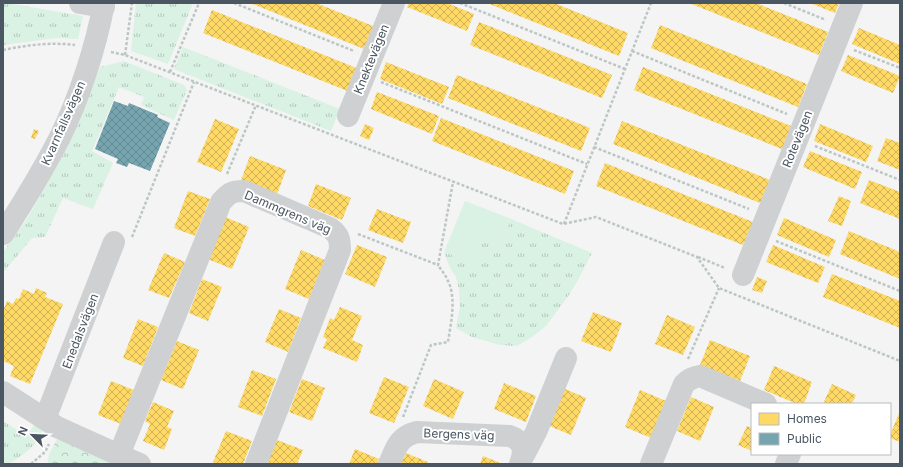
<svg xmlns="http://www.w3.org/2000/svg" width="903" height="467" viewBox="0 0 903 467" font-family="Inter,sans-serif">
	<style>
		.grass { fill: url(#grass-tufts) }
		.forest { fill: url(#forest-crowns) }
		.green { fill: #d9f2e3 }
		.homes { fill: url(#homes-cross-hatch) }
		.public { fill: url(#public-cross-hatch) }
		.lines { fill: none; stroke-linecap: round; stroke-linejoin: round }
		.path { stroke: #bcc7c4; stroke-width: 2.5; stroke-dasharray: 3 2; stroke-linecap: butt }
		.minor { stroke: #ced0d2; stroke-width: 22 }
		.labels { text-anchor: middle; dominant-baseline: central; stroke-width: 4; stroke-linejoin: round; paint-order: stroke }
		.street-label { font-size: 12px; fill: #4a5661; stroke: #fff }
	</style>
	<defs>
		<pattern id="grass-tufts" width="24" height="20" patternUnits="userSpaceOnUse"><rect width="24" height="20" fill="#d9f2e3"/><path d="M3 7l-1-3M5 7V3M7 7l1-3M15 17l-1-3M17 17v-4M19 17l1-3" fill="none" stroke="#b2c7bb"/></pattern>
		<pattern id="forest-crowns" width="20" height="18" patternUnits="userSpaceOnUse"><rect width="20" height="18" fill="#d9f2e3"/><path d="M2 6a3 3 0 1 1 6 0M12 15a3 3 0 1 1 6 0" fill="none" stroke="#b2c7bb"/></pattern>
		<pattern id="homes-cross-hatch" width="8" height="8" patternUnits="userSpaceOnUse"><rect width="8" height="8" fill="#ffd966"/><path d="M0 0l8 8M0 8l8-8" fill="none" stroke="#d0b357"/></pattern>
		<pattern id="public-cross-hatch" width="8" height="8" patternUnits="userSpaceOnUse"><rect width="8" height="8" fill="#76a5af"/><path d="M0 0l8 8M0 8l8-8" fill="none" stroke="#638992"/></pattern>
	</defs>
	<rect width="100%" height="100%" fill="#f4f4f4"/>
	<g class="grass">
		<polygon points="3,3 7,3 83,16 78,39 57,38 3,45"/>
		<polygon points="136,3 193,3 168,64 131,51"/>
		<polygon points="183,47 340,109 331,131 174,69"/>
		<polygon points="124,61 184,85 187,90 174,120 141,105 144,97 119,87 92,151 113,163 93,209 63,198 45,237 32,238 3,273 3,252 27,219 57,166 78,123 100,67"/>
		<polygon points="511,219 592,253 578,280 569,295 546,326 532,337 517,346 500,345 472,337 456,328 460,307 459,290 456,277 450,268 444,252 473,263 485,234 502,241"/>
		<path d="M3,421L27,436L34,425L44,429C36,444 32,449 18,458C12,462 9,464 3,464Z"/>
	</g>
	<path class="forest" d="M57,439L115,464H48C47,455 53,447 57,439Z"/>
	<polygon class="green" points="465,201 511,219 502,241 485,234 473,263 444,252"/>
	<g class="homes">
		<polygon points="250,3 316,3 378,28 369,51"/>
		<polygon points="409,3 447,3 474,14 467,31 407,7"/>
		<polygon points="487,3 554,3 628,33 619,56"/>
		<polygon points="689,3 756,3 828,32 819,55"/>
		<polygon points="810,3 839,3 835,13"/>
		<polygon points="212,10 359,69 350,92 203,33"/>
		<polygon points="479,22 612,75 602,98 470,45"/>
		<polygon points="660,25 807,84 798,107 651,48"/>
		<polygon points="859,28 900,45 900,64 852,44"/>
		<polygon points="848,55 900,76 893,93 841,71"/>
		<polygon points="386,62 449,87 442,104 380,79"/>
		<polygon points="643,67 791,126 782,149 634,90"/>
		<polygon points="457,75 590,128 581,151 448,98"/>
		<polygon points="377,92 439,116 432,134 371,109"/>
		<polygon points="441,118 574,171 565,194 432,141"/>
		<polygon points="215,119 239,129 221,172 197,162"/>
		<polygon points="622,121 770,180 760,203 613,144"/>
		<polygon points="365,124 374,128 369,140 360,136"/>
		<polygon points="820,124 873,146 866,162 814,141"/>
		<polygon points="34,129 39,131 35,139 31,138"/>
		<polygon points="886,138 900,143 900,170 877,161"/>
		<polygon points="810,151 862,172 855,189 803,167"/>
		<polygon points="250,156 286,170 277,194 241,180"/>
		<polygon points="605,163 753,222 743,245 596,186"/>
		<polygon points="869,180 900,192 900,219 860,203"/>
		<polygon points="316,184 351,198 342,220 308,206"/>
		<polygon points="188,191 210,199 195,236 174,228"/>
		<polygon points="839,196 851,201 842,226 828,221"/>
		<polygon points="377,209 411,222 403,243 368,230"/>
		<polygon points="225,217 249,227 232,269 208,259"/>
		<polygon points="784,218 836,240 829,257 777,235"/>
		<polygon points="849,231 900,252 900,279 840,254"/>
		<polygon points="357,245 387,257 375,287 345,274"/>
		<polygon points="773,245 825,267 818,283 766,262"/>
		<polygon points="301,250 325,260 309,299 285,289"/>
		<polygon points="164,253 185,262 169,298 148,290"/>
		<polygon points="832,274 900,301 900,328 823,297"/>
		<polygon points="757,277 767,281 762,293 752,290"/>
		<polygon points="202,279 222,287 208,321 189,313"/>
		<polygon points="36,288 47,293 45,297 63,304 30,384 10,376 14,366 3,361 4,351 3,351 3,311 7,301 13,304 16,298 19,299 23,289 34,294"/>
		<polygon points="340,307 362,316 352,340 363,345 357,362 323,348 327,339 323,337 330,318 334,320"/>
		<polygon points="279,309 301,318 288,352 265,342"/>
		<polygon points="593,312 622,323 611,352 581,341"/>
		<polygon points="667,315 695,327 683,355 655,344"/>
		<polygon points="138,319 158,327 143,366 123,358"/>
		<polygon points="710,340 750,356 740,381 700,365"/>
		<polygon points="177,341 199,350 183,389 161,380"/>
		<polygon points="774,366 812,382 804,404 797,404 764,390"/>
		<polygon points="252,370 276,379 262,416 238,407"/>
		<polygon points="384,377 409,387 394,423 369,413"/>
		<polygon points="302,379 325,388 312,421 289,412"/>
		<polygon points="434,379 464,392 453,419 423,406"/>
		<polygon points="111,381 134,390 121,424 98,415"/>
		<polygon points="504,383 536,396 526,422 494,409"/>
		<polygon points="832,384 856,395 852,404 823,404"/>
		<polygon points="563,388 586,398 571,435 547,425"/>
		<polygon points="640,390 666,401 651,438 625,427"/>
		<polygon points="691,397 714,407 700,441 677,431"/>
		<polygon points="153,402 174,411 167,427 172,429 164,450 143,441 150,424 145,421"/>
		<polygon points="900,411 900,442 890,438 890,435"/>
		<polygon points="747,426 752,428 752,451 738,445"/>
		<polygon points="226,431 252,441 243,464 218,464 213,462"/>
		<polygon points="277,440 303,450 297,464 267,464"/>
		<polygon points="355,449 379,459 377,464 349,464"/>
		<polygon points="406,453 428,462 427,464 401,464"/>
		<polygon points="483,456 503,464 480,464"/>
	</g>
	<polygon class="public" points="114,101 128,106 129,103 158,115 157,117 170,123 150,171 129,163 127,167 116,163 118,159 95,149"/>
	<g class="lines">
		<g class="path">
			<polyline points="234,3 354,51"/>
			<polyline points="460,3 625,69"/>
			<polyline points="784,3 826,20"/>
			<path d="M3,50C27,45 51,42 75,45"/>
			<polyline points="854,50 900,68"/>
			<polyline points="632,51 787,114"/>
			<polyline points="111,52 125,55 563,224 596,217 697,257 719,288 900,361"/>
			<polyline points="125,55 132,3"/>
			<polyline points="170,72 199,3"/>
			<polyline points="381,82 587,164"/>
			<polyline points="815,146 900,180"/>
			<polyline points="594,147 749,209"/>
			<polyline points="227,174 256,105"/>
			<polyline points="564,224 651,3"/>
			<polyline points="358,234 438,265 453,182"/>
			<polyline points="132,237 194,82"/>
			<polyline points="776,241 900,291"/>
			<polyline points="698,257 725,268"/>
			<polyline points="688,359 719,288"/>
			<path d="M403,417L431,345L448,342C451,322 457,297 447,279C445,274 441,270 438,265"/>
			<polyline points="31,464 45,452 49,444"/>
		</g>
		<g class="minor">
			<polyline points="80,3 104,7"/>
			<polyline points="348,116 394,3"/>
			<path d="M3,234C23,203 42,172 59,139C79,99 96,47 104,3"/>
			<polyline points="743,275 852,3"/>
			<polyline points="3,392 57,427 119,455 140,464"/>
			<polyline points="45,419 114,242"/>
			<path d="M119,455L221,202C229,193 232,191 244,191L330,228C339,235 340,239 340,250L256,464"/>
			<polyline points="524,455 536,432 566,358"/>
			<path d="M389,464C396,448 398,437 417,432L510,436C524,441 525,451 520,464"/>
			<path d="M651,464L684,384C689,379 693,377 700,376L766,404"/>
			<polyline points="786,464 790,454"/>
		</g>
	</g>
	<g class="labels">
		<g class="street-label">
			<text transform="translate(371 59) rotate(-68)">Knektevägen</text>
			<text transform="translate(63 123) rotate(-66)">Kvarnfallsvägen</text>
			<text transform="translate(797 139) rotate(-68)">Rotevägen</text>
			<text transform="translate(288 212) rotate(23)">Dammgrens väg</text>
			<text transform="translate(80 331) rotate(-69)">Enedalsvägen</text>
			<text transform="translate(459 434) rotate(2)">Bergens väg</text>
		</g>
	</g>
	<rect width="903" height="467" fill="none" stroke="#4a5661" stroke-width="8"/>
	<rect x="751" y="403" width="140" height="52" fill="#ffffff" stroke="#b7bbc0"/>
	<rect x="759" y="413" width="20" height="12" fill="#ffd966" stroke="#b7bbc0"/>
	<text x="787" y="423" font-size="12" fill="#4a5661">Homes</text>
	<rect x="759" y="433" width="20" height="12" fill="#76a5af" stroke="#b7bbc0"/>
	<text x="787" y="443" font-size="12" fill="#4a5661">Public</text>
	<g transform="translate(32 435) rotate(294)" stroke="#ffffff" stroke-width="3" paint-order="stroke">
	<path d="M0-3L7 15L0 10L-7 15Z" fill="#4a5661"/>
	<text y="-6" font-size="11" font-weight="bold" text-anchor="middle" fill="#4a5661">N</text>
	</g>
</svg>
